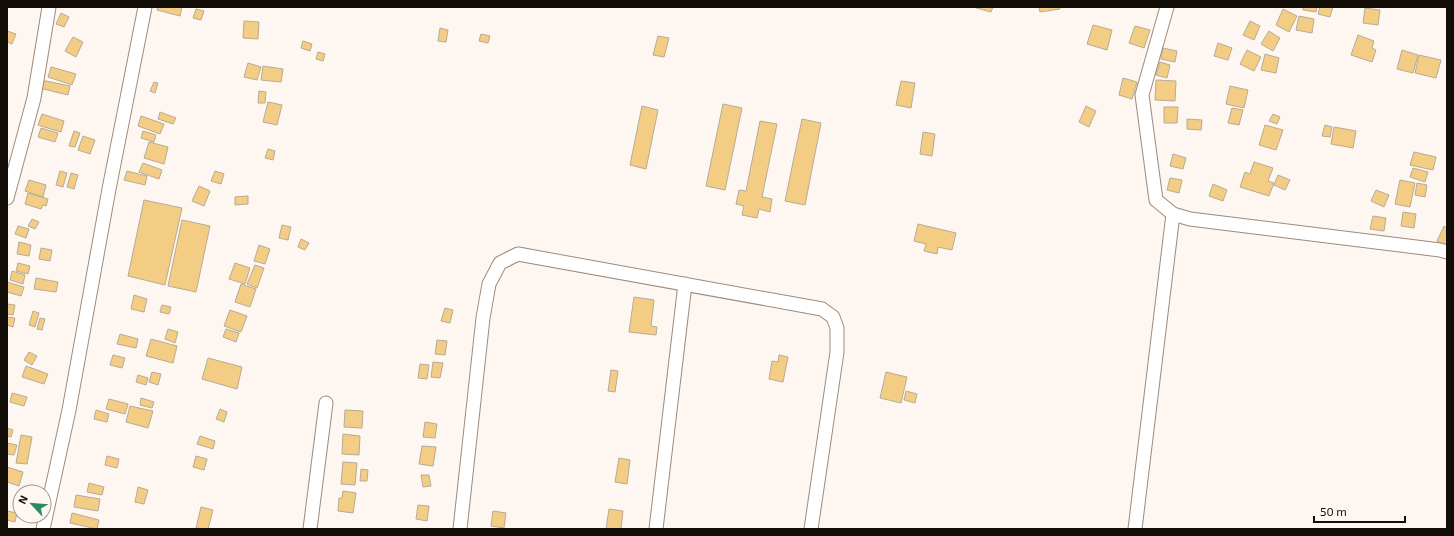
<svg xmlns="http://www.w3.org/2000/svg" width="1454" height="536" viewBox="0 0 1454 536" font-family="'Exo 2',sans-serif">
	<style>
		.building { fill: #f4cd85; stroke: #b6ab96 }
		.lines { fill: none; stroke-linecap: round; stroke-linejoin: round }
		.minor-casing { stroke: #9d8a7b; stroke-width: 15 }
		.minor { stroke: #fff; stroke-width: 13 }
	</style>
	<rect width="100%" height="100%" fill="#fef6f0"/>
	<g class="building">
		<polygon points="158,7 182,7 180,16 157,10"/>
		<polygon points="976,7 993,7 991,12 976,8"/>
		<polygon points="1039,7 1059,7 1060,9 1040,12"/>
		<polygon points="1303,7 1317,7 1316,12 1303,10"/>
		<polygon points="1320,7 1333,7 1330,17 1318,14"/>
		<polygon points="1365,8 1380,10 1378,25 1363,23"/>
		<polygon points="196,9 204,11 201,20 193,18"/>
		<polygon points="1283,9 1297,16 1289,32 1276,25"/>
		<polygon points="61,13 69,17 64,27 56,24"/>
		<polygon points="1299,16 1314,19 1312,33 1296,30"/>
		<polygon points="244,21 259,22 258,39 243,38"/>
		<polygon points="1250,21 1260,26 1254,40 1243,35"/>
		<polygon points="1093,25 1112,30 1107,50 1087,44"/>
		<polygon points="1135,26 1150,30 1144,48 1129,43"/>
		<polygon points="440,28 448,30 446,42 438,41"/>
		<polygon points="7,31 16,34 12,44 7,42"/>
		<polygon points="1269,31 1280,38 1273,51 1261,44"/>
		<polygon points="481,34 490,36 488,43 479,41"/>
		<polygon points="1358,35 1374,41 1372,48 1376,50 1372,62 1351,55"/>
		<polygon points="658,36 669,38 664,57 653,55"/>
		<polygon points="73,37 83,42 76,57 65,51"/>
		<polygon points="303,41 312,44 310,51 301,48"/>
		<polygon points="1218,43 1232,48 1228,60 1214,56"/>
		<polygon points="1163,48 1177,51 1175,62 1161,59"/>
		<polygon points="1247,50 1261,57 1254,71 1240,64"/>
		<polygon points="1402,50 1418,55 1413,73 1397,69"/>
		<polygon points="318,52 325,54 323,61 316,59"/>
		<polygon points="1265,54 1279,58 1276,73 1261,70"/>
		<polygon points="1419,55 1441,60 1436,78 1415,73"/>
		<polygon points="1160,62 1170,65 1167,78 1156,75"/>
		<polygon points="248,63 261,67 257,80 244,77"/>
		<polygon points="263,66 283,69 281,82 261,80"/>
		<polygon points="51,67 76,74 72,85 48,77"/>
		<polygon points="1123,78 1137,82 1132,99 1119,95"/>
		<polygon points="41,80 70,86 68,95 39,88"/>
		<polygon points="1156,80 1176,81 1175,101 1155,100"/>
		<polygon points="901,81 915,83 911,108 896,105"/>
		<polygon points="154,82 158,83 155,93 150,91"/>
		<polygon points="1230,86 1248,90 1244,108 1226,104"/>
		<polygon points="259,91 266,92 265,103 258,103"/>
		<polygon points="268,102 282,105 277,125 263,122"/>
		<polygon points="723,104 742,108 725,190 706,186"/>
		<polygon points="642,106 658,110 646,169 630,165"/>
		<polygon points="1086,106 1096,111 1089,127 1079,122"/>
		<polygon points="1164,107 1178,107 1177,123 1164,123"/>
		<polygon points="1232,108 1243,110 1239,125 1228,123"/>
		<polygon points="160,112 176,118 173,124 158,119"/>
		<polygon points="42,114 64,121 61,132 38,125"/>
		<polygon points="1273,114 1280,117 1277,124 1269,121"/>
		<polygon points="141,116 164,124 160,134 138,126"/>
		<polygon points="802,119 821,123 805,205 785,201"/>
		<polygon points="1187,119 1202,120 1201,130 1187,129"/>
		<polygon points="760,121 777,124 762,197 772,199 770,212 759,209 757,218 742,215 744,206 736,204 739,190 746,191"/>
		<polygon points="1265,125 1283,130 1276,150 1259,145"/>
		<polygon points="1325,125 1332,127 1330,137 1322,136"/>
		<polygon points="1334,127 1356,131 1353,148 1331,144"/>
		<polygon points="41,128 58,133 55,142 38,137"/>
		<polygon points="74,131 80,133 75,147 69,146"/>
		<polygon points="143,131 156,135 154,142 141,138"/>
		<polygon points="923,132 935,134 932,156 920,154"/>
		<polygon points="83,136 95,140 90,154 78,150"/>
		<polygon points="149,142 168,147 164,164 144,158"/>
		<polygon points="268,149 275,151 273,160 265,158"/>
		<polygon points="1414,152 1436,157 1433,170 1410,165"/>
		<polygon points="1173,154 1186,158 1183,169 1170,166"/>
		<polygon points="1254,162 1273,168 1268,181 1274,183 1269,196 1240,187 1245,172 1250,174"/>
		<polygon points="143,163 162,170 159,179 139,172"/>
		<polygon points="1413,168 1428,172 1425,182 1410,177"/>
		<polygon points="60,171 67,173 63,187 56,185"/>
		<polygon points="127,171 147,176 145,185 124,180"/>
		<polygon points="215,171 224,174 221,184 211,181"/>
		<polygon points="71,173 78,175 74,189 67,187"/>
		<polygon points="1278,175 1290,180 1285,190 1274,185"/>
		<polygon points="1170,178 1182,180 1179,193 1167,190"/>
		<polygon points="29,180 46,185 43,197 25,191"/>
		<polygon points="1400,180 1415,183 1410,207 1395,204"/>
		<polygon points="1417,183 1427,185 1425,197 1415,195"/>
		<polygon points="1213,184 1227,190 1223,201 1209,196"/>
		<polygon points="199,186 210,191 204,206 192,201"/>
		<polygon points="1376,190 1389,195 1384,207 1371,201"/>
		<polygon points="28,193 48,199 46,206 43,205 41,209 25,204"/>
		<polygon points="248,196 248,204 235,205 235,197"/>
		<polygon points="144,200 182,208 165,285 128,276"/>
		<polygon points="1403,212 1416,214 1414,228 1401,226"/>
		<polygon points="1373,216 1386,218 1384,231 1370,229"/>
		<polygon points="32,219 39,222 35,229 28,226"/>
		<polygon points="182,220 210,226 196,292 168,286"/>
		<polygon points="918,224 956,233 952,250 938,247 937,254 924,251 926,244 914,241"/>
		<polygon points="282,225 291,227 288,240 279,238"/>
		<polygon points="18,226 29,229 26,238 15,234"/>
		<polygon points="1444,226 1447,228 1447,246 1437,241"/>
		<polygon points="301,239 309,243 305,250 298,247"/>
		<polygon points="19,242 31,245 29,256 17,254"/>
		<polygon points="259,245 270,249 265,264 254,261"/>
		<polygon points="41,248 52,250 50,261 39,259"/>
		<polygon points="18,263 30,266 28,274 16,271"/>
		<polygon points="235,263 250,268 245,284 229,279"/>
		<polygon points="255,265 264,268 257,288 247,284"/>
		<polygon points="12,271 25,275 23,284 10,280"/>
		<polygon points="36,278 58,282 56,292 34,289"/>
		<polygon points="7,282 24,287 21,296 7,292"/>
		<polygon points="241,284 256,289 250,307 235,302"/>
		<polygon points="134,295 147,299 144,312 131,309"/>
		<polygon points="634,297 654,300 651,326 657,327 656,335 629,332"/>
		<polygon points="7,304 15,305 13,315 7,314"/>
		<polygon points="162,305 171,307 169,314 160,312"/>
		<polygon points="445,308 453,310 450,323 441,321"/>
		<polygon points="230,310 247,316 241,332 224,326"/>
		<polygon points="33,311 39,313 35,327 29,325"/>
		<polygon points="7,317 15,318 13,327 7,325"/>
		<polygon points="40,318 45,319 42,330 37,329"/>
		<polygon points="168,329 178,332 175,343 165,339"/>
		<polygon points="226,329 239,333 236,342 223,337"/>
		<polygon points="120,334 138,339 136,348 117,344"/>
		<polygon points="151,339 177,346 173,363 146,356"/>
		<polygon points="437,340 447,341 445,355 435,354"/>
		<polygon points="29,352 37,356 32,365 24,360"/>
		<polygon points="113,355 125,358 122,368 110,365"/>
		<polygon points="779,355 788,357 783,382 769,379 772,361 778,362"/>
		<polygon points="208,358 242,367 237,389 202,379"/>
		<polygon points="433,362 443,363 440,378 431,377"/>
		<polygon points="420,364 429,365 427,379 418,378"/>
		<polygon points="26,366 48,374 44,384 22,377"/>
		<polygon points="611,370 618,371 615,392 608,391"/>
		<polygon points="152,372 161,374 158,385 149,382"/>
		<polygon points="886,372 907,377 901,403 880,398"/>
		<polygon points="138,375 148,378 146,385 136,382"/>
		<polygon points="906,391 917,394 915,403 904,400"/>
		<polygon points="12,393 27,397 24,406 10,402"/>
		<polygon points="141,398 154,402 152,408 140,405"/>
		<polygon points="109,399 128,404 125,414 106,409"/>
		<polygon points="130,406 153,411 148,428 126,422"/>
		<polygon points="220,409 227,412 224,422 216,419"/>
		<polygon points="96,410 109,414 107,422 94,419"/>
		<polygon points="345,410 363,411 362,428 344,427"/>
		<polygon points="425,422 437,424 435,438 423,437"/>
		<polygon points="7,428 13,430 11,437 7,436"/>
		<polygon points="343,434 360,436 359,455 342,454"/>
		<polygon points="21,435 32,437 27,464 16,463"/>
		<polygon points="200,436 215,441 213,449 197,444"/>
		<polygon points="7,443 17,445 14,455 7,454"/>
		<polygon points="422,446 436,447 433,466 419,464"/>
		<polygon points="107,456 119,459 117,468 105,465"/>
		<polygon points="196,456 207,459 204,470 193,467"/>
		<polygon points="619,458 630,460 627,484 615,482"/>
		<polygon points="343,462 357,463 355,485 341,484"/>
		<polygon points="7,467 23,472 19,486 7,482"/>
		<polygon points="361,469 368,470 367,481 360,481"/>
		<polygon points="421,475 429,475 431,486 423,487"/>
		<polygon points="89,483 104,487 102,495 87,492"/>
		<polygon points="138,487 148,490 144,504 135,502"/>
		<polygon points="343,491 356,493 353,513 338,511 339,498 342,498"/>
		<polygon points="76,495 100,499 98,511 74,507"/>
		<polygon points="418,505 429,506 427,521 416,519"/>
		<polygon points="201,507 213,510 208,529 196,528"/>
		<polygon points="609,509 623,511 621,529 606,529"/>
		<polygon points="7,511 17,513 15,522 7,520"/>
		<polygon points="493,511 506,513 504,528 491,526"/>
		<polygon points="72,513 99,520 97,529 70,523"/>
	</g>
	<g class="lines">
		<defs>
			<g id="minor">
				<polyline points="1167,7 1142,95 1156,200 1173,214 1190,219 1440,250 1447,252"/>
				<polyline points="7,198 34,98 49,7"/>
				<polyline points="43,529 69,410 109,189 145,7"/>
				<polyline points="310,529 326,403"/>
				<polyline points="460,529 483,318 489,284 500,263 518,254 822,309 833,317 837,328 837,352 811,529"/>
				<polyline points="656,529 685,284"/>
				<polyline points="1135,529 1173,214"/>
			</g>
		</defs>
		<use href="#minor" class="minor-casing"/>
		<use href="#minor" class="minor"/>
	</g>
	<rect width="1454" height="536" fill="none" stroke="#130d08" stroke-width="16"/>
	<g transform="translate(32 504) rotate(296)"><circle r="19" fill="#fef6f0" stroke="#a09993"/>
	<path d="M0-3L7 15L0 10L-7 15Z" fill="#2b8a62"/>
	<text y="-6" font-size="11" font-weight="bold" text-anchor="middle" fill="#130d08">N</text>
	</g>
	<path d="M1314 516v6h91v-6" fill="none" stroke="#130d08" stroke-width="2"/>
	<text x="1320" y="516" font-size="12" fill="#130d08" stroke="#fef6f0" stroke-width="3" paint-order="stroke">50 m</text>
</svg>
